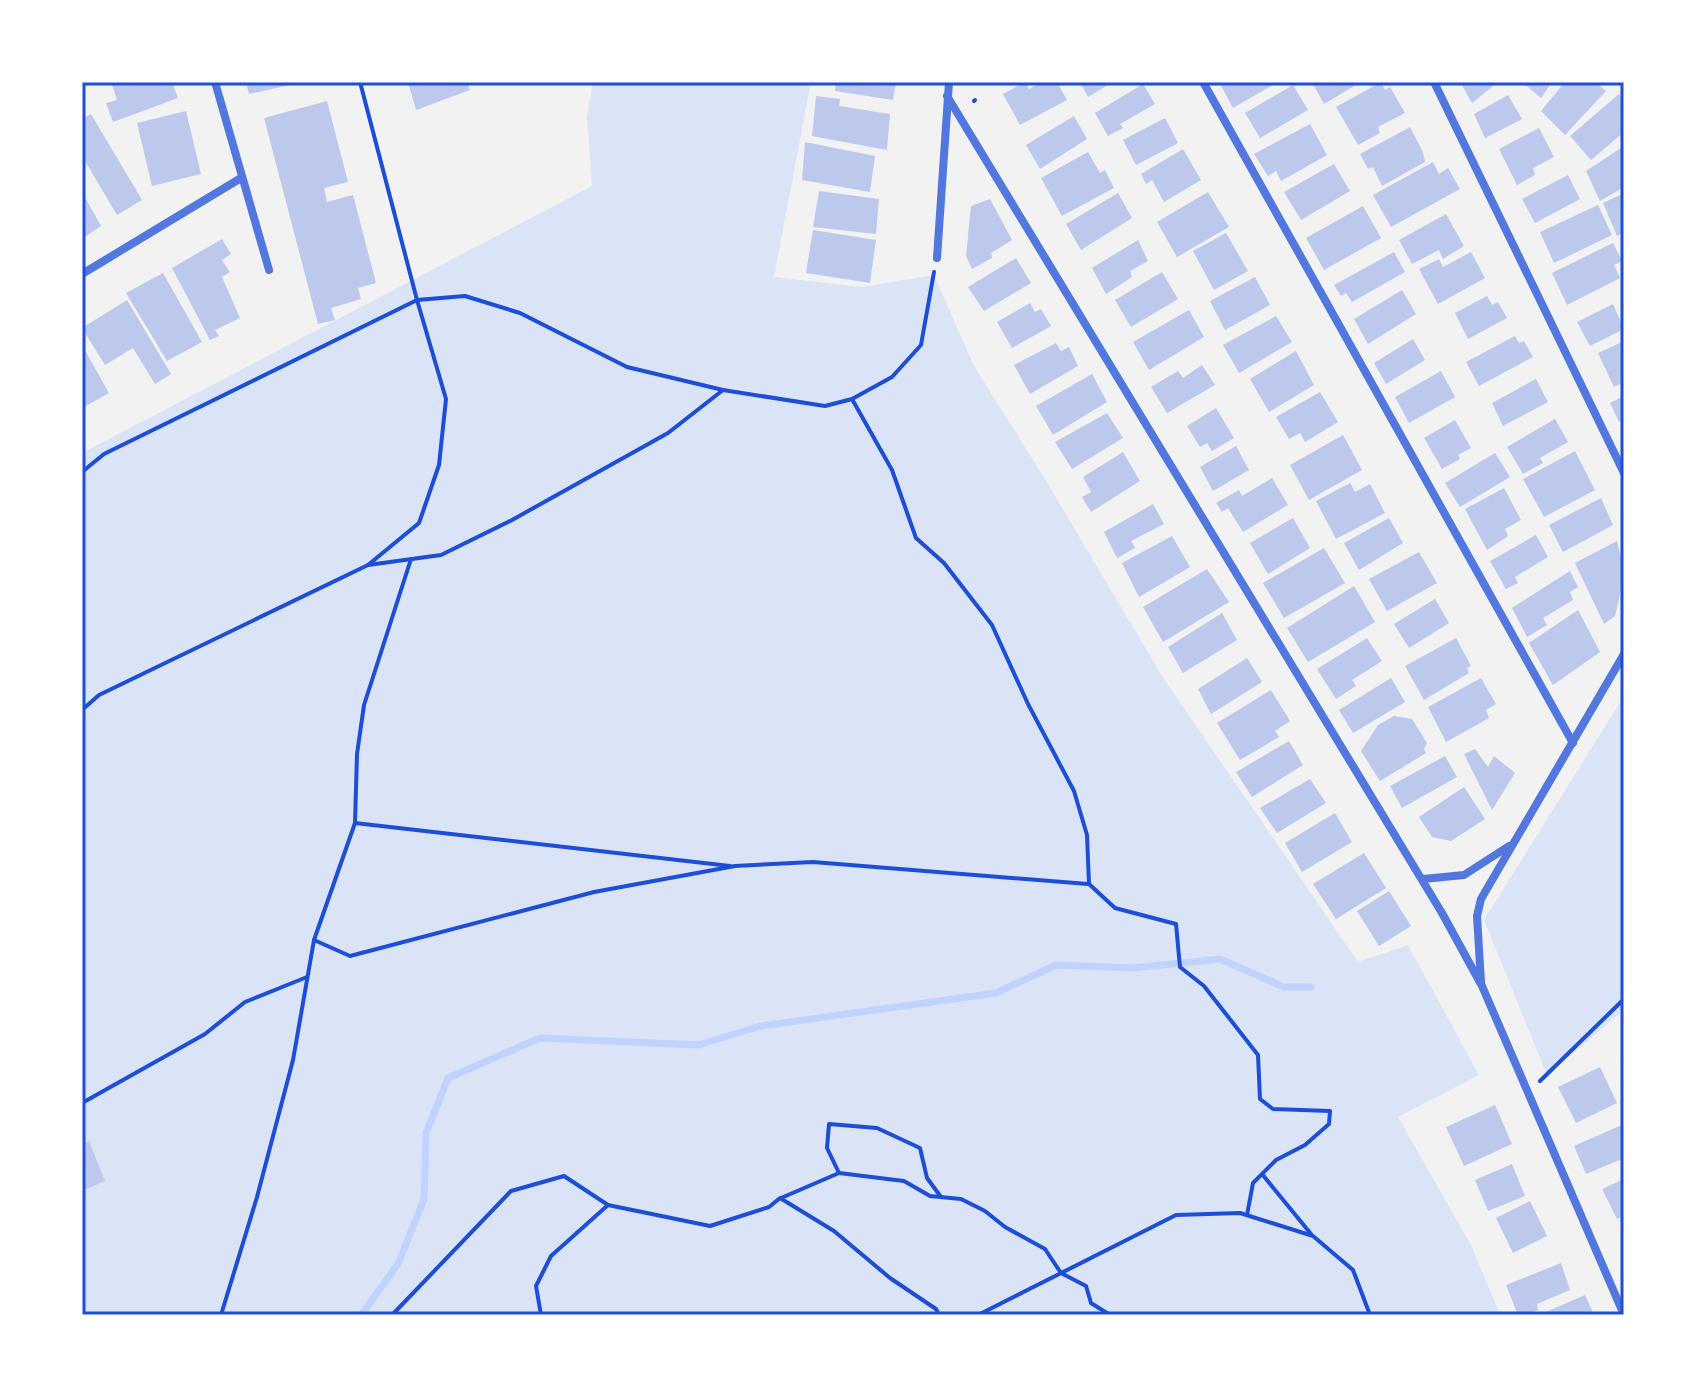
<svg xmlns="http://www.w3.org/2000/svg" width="1706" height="1397" viewBox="0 0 1706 1397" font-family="Ubuntu,sans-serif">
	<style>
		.green { fill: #dbe4f7 }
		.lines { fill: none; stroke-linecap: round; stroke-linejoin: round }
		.stream { stroke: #bfd3fe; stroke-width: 7 }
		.building { fill: #bdc9ec }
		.path { stroke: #1d4ed8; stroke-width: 4 }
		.minor { stroke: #5277de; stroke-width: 8 }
		.neatline { fill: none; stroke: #1d4ed8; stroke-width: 3 }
	</style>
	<rect width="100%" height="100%" fill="#f2f2f2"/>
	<g class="green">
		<polygon points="593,82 811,82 774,277 862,287 934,275 974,366 1048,484 1162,676 1358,962 1408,945 1479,1075 1398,1117 1471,1245 1500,1315 82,1315 82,450 84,452 592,186 587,117"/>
		<polygon points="1624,696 1624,1010 1547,1075 1484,920"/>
	</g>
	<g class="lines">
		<polyline class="stream" points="361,1315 398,1264 424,1199 426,1133 448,1078 540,1038 698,1045 761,1026 996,993 1056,965 1133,968 1220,959 1284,987 1311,987"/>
	</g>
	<g class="building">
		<polygon points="120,82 172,82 178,98 113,122 106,103 117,100 112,85"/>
		<polygon points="246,82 298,82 299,83 249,94"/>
		<polygon points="408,82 467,82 470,90 416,110"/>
		<polygon points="836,82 896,82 893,100 835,91"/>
		<polygon points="1025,82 1029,89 1042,82 1057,82 1067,100 1020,125 1003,94"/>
		<polygon points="1080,82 1113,82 1088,97"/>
		<polygon points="1219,82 1278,82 1233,108"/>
		<polygon points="1312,82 1361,82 1324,104"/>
		<polygon points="1381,82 1385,90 1390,87 1405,113 1378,127 1380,133 1358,145 1336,107"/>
		<polygon points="1460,82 1498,82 1472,103"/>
		<polygon points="1522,82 1552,82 1541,98"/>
		<polygon points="1565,82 1595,82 1606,91 1565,135 1541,111"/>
		<polygon points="1143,84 1155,104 1120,124 1123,128 1108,136 1095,113"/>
		<polygon points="1293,85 1308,110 1260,138 1245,113"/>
		<polygon points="1619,94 1624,101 1624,132 1591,160 1570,136"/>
		<polygon points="1508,95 1522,119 1485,138 1474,114"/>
		<polygon points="816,96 840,99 839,106 890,114 887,150 812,136"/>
		<polygon points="327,101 348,182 324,188 327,202 353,195 376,283 358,288 361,299 331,308 335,320 318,324 264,118"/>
		<polygon points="186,111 201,174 152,186 137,123"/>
		<polygon points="91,114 142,200 117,215 82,156 82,119"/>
		<polygon points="1074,116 1087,139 1040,169 1026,145"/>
		<polygon points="1165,118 1178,143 1136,165 1123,140"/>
		<polygon points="1310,124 1327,155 1281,181 1276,171 1268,176 1254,154"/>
		<polygon points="1410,127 1423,152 1425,162 1382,186 1373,167 1368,169 1360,154"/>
		<polygon points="1539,128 1554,157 1533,168 1535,175 1517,185 1499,149"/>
		<polygon points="805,142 875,156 870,192 802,180"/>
		<polygon points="1624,146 1624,187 1600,201 1586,171"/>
		<polygon points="1183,149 1201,180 1164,202 1152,180 1146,184 1141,174"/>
		<polygon points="1088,152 1100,173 1105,170 1114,188 1062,216 1041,178"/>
		<polygon points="1433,162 1439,174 1448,168 1460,189 1391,227 1373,195"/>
		<polygon points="1334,164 1350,191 1301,220 1284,192"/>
		<polygon points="1568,175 1580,199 1535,223 1522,199"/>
		<polygon points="819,191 879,199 876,234 813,227"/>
		<polygon points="82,192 101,226 82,239"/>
		<polygon points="1208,192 1229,227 1177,257 1157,222"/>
		<polygon points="1118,193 1132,218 1081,250 1066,224"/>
		<polygon points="1624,193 1624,232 1617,236 1603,203"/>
		<polygon points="990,199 1012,240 991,253 992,258 972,269 966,256 971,206"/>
		<polygon points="1598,205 1612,235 1554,263 1540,232"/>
		<polygon points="1363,206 1381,238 1324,270 1306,238"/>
		<polygon points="1446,214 1464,246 1443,259 1439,250 1412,264 1399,240"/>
		<polygon points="813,230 876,240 870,283 806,273"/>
		<polygon points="1226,233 1248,271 1214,290 1193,251"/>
		<polygon points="222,239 231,254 222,260 230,272 222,277 240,318 215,330 219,336 210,340 172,268"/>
		<polygon points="1138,240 1148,261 1130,271 1132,277 1106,294 1092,268"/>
		<polygon points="1613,243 1622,261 1614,265 1620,278 1567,305 1552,273"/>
		<polygon points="1394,252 1405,272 1352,302 1346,293 1341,296 1334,285"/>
		<polygon points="1471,252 1485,278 1438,304 1419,269 1439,259 1443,267"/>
		<polygon points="1016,258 1031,283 984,311 968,287"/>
		<polygon points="1162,272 1178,299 1131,327 1115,300"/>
		<polygon points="163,273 202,342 167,361 126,293"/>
		<polygon points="1255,277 1270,305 1225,330 1210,301"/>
		<polygon points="1402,290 1416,314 1368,344 1354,319"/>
		<polygon points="1487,296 1492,305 1498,302 1507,318 1468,339 1455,313"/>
		<polygon points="127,300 171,374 155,384 133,348 105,365 82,328"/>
		<polygon points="1030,303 1035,312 1041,309 1051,326 1012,348 997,322"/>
		<polygon points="1613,304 1624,329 1590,346 1577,322"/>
		<polygon points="1189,310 1204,337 1149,370 1133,342"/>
		<polygon points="1276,316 1292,342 1239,373 1223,345"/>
		<polygon points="1515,336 1519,343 1524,341 1533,357 1479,386 1466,362"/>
		<polygon points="1413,339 1425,360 1386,384 1374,363"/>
		<polygon points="1624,341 1624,382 1614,387 1598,353"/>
		<polygon points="1056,343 1061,351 1069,347 1078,366 1030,394 1014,365"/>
		<polygon points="82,345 109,393 82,408"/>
		<polygon points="1296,351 1314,385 1269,412 1250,379"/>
		<polygon points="1202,365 1215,385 1167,413 1151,387 1178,371 1183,378"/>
		<polygon points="1441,371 1455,397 1409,423 1395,397"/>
		<polygon points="1092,374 1107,402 1053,435 1036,406"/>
		<polygon points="1536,379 1548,402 1503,426 1492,403"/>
		<polygon points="1320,392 1338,422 1305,442 1300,433 1289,439 1276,417"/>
		<polygon points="1624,396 1624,419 1619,422 1610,403"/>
		<polygon points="1216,408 1234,438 1212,451 1207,443 1200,447 1187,426"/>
		<polygon points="1107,413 1123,438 1072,469 1055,442"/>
		<polygon points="1555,419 1568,442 1540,458 1543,463 1523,474 1507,447"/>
		<polygon points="1455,420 1471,448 1458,455 1460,459 1442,469 1424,438"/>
		<polygon points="1343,435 1362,470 1309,500 1290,465"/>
		<polygon points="1236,446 1249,470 1213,491 1200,467"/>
		<polygon points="1575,451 1595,490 1544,517 1523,479"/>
		<polygon points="1123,452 1140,481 1091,512 1082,497 1091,492 1083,477"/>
		<polygon points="1495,453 1510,477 1460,507 1445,483"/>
		<polygon points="1272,478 1288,505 1243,532 1228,508 1222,512 1216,503 1239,490 1242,496"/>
		<polygon points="1350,483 1355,492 1370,484 1385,513 1336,539 1316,501"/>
		<polygon points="1504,488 1521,520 1505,529 1508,536 1487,550 1465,509"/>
		<polygon points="1601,498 1613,525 1563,552 1549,525"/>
		<polygon points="1153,504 1164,524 1131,541 1135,548 1117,558 1104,532"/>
		<polygon points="1293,518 1310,548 1268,574 1250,543"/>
		<polygon points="1389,518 1403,543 1359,570 1344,543"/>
		<polygon points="1536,535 1548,557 1515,577 1518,583 1506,589 1490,561"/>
		<polygon points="1172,536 1190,567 1139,597 1122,563"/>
		<polygon points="1617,541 1622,562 1621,590 1615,616 1604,624 1575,563"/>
		<polygon points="1324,548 1345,583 1284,618 1263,583"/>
		<polygon points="1419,552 1437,583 1387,611 1369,579"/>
		<polygon points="1207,569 1229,602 1163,642 1143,607"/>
		<polygon points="1570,571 1578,587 1570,592 1573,600 1543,618 1547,625 1527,637 1512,608"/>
		<polygon points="1354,586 1375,622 1308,662 1287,628"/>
		<polygon points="1435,599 1449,623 1409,648 1394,624"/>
		<polygon points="1578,610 1600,652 1553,685 1529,643"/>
		<polygon points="1222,613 1237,640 1183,673 1168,647"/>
		<polygon points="1367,638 1382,661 1352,680 1356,686 1336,699 1317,669"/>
		<polygon points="1456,638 1471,666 1467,668 1469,673 1424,700 1405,666"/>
		<polygon points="1247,658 1262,682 1211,714 1198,689"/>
		<polygon points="1391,678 1405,702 1353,733 1339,710"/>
		<polygon points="1481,678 1496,704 1486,710 1489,718 1446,742 1428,707"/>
		<polygon points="1271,690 1290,721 1275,731 1279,737 1240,760 1217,723"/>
		<polygon points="1394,716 1412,719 1427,743 1424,749 1426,753 1380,781 1361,751 1378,725"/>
		<polygon points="1289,741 1303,765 1252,797 1236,772"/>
		<polygon points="1475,749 1488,767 1494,756 1515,773 1492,810 1464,754"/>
		<polygon points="1445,756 1457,777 1402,808 1390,786"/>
		<polygon points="1310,779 1326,803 1277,833 1260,808"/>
		<polygon points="1464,787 1485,819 1451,841 1432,837 1419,817"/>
		<polygon points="1335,813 1352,842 1302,872 1285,843"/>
		<polygon points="1364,853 1386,888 1336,919 1313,884"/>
		<polygon points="1389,891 1411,926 1379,946 1357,911"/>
		<polygon points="1600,1067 1617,1103 1576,1123 1558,1087"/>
		<polygon points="1495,1105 1512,1144 1464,1166 1446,1127"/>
		<polygon points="1624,1124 1624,1158 1586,1174 1574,1146"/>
		<polygon points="89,1141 105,1181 82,1191 82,1144"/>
		<polygon points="1512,1164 1525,1196 1488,1211 1475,1180"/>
		<polygon points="1624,1179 1624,1216 1617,1219 1602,1189"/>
		<polygon points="1530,1201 1547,1236 1513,1253 1496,1218"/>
		<polygon points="1561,1263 1570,1290 1537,1304 1538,1310 1526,1315 1518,1315 1506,1285"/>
		<polygon points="1585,1295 1594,1315 1539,1315"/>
	</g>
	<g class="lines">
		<g class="path">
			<polyline points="974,101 975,100"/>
			<polyline points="852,399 892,470 916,538 944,563 992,625 1028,704 1074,791 1087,835 1089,884 1115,908 1176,924 1180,967 1204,986 1258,1055 1260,1099 1273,1109 1330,1111 1329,1124 1305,1145 1276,1160 1253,1183 1247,1215"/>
			<polyline points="82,472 104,454 417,300 465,296 520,313 627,367 723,390 825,406 852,399 892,377 921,345 934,272"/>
			<polyline points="368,565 441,555 512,520 668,433 723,390"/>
			<polyline points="82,710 99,695 368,565 419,523 439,465 446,399 417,300 360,82"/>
			<polyline points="355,823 730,866"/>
			<polyline points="314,940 350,956 594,892 735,866 813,862 1088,884"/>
			<polyline points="1540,1081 1624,999"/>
			<polyline points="82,1103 205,1034 245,1002 307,977"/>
			<polyline points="839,1173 827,1148 829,1124 877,1128 920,1148 927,1178 941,1197"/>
			<polyline points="1262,1174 1311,1234"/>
			<polyline points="781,1198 839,1173 904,1181 930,1196 961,1199 985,1211 1005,1227 1045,1249 1061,1273 1086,1286 1091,1303 1110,1315"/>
			<polyline points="221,1315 257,1197 293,1060 314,940 355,823 357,754 364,705 411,559"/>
			<polyline points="392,1315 511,1191 564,1176 608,1205 710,1226 769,1207 780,1198 834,1231 890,1278 936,1309 939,1315"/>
			<polyline points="541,1315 536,1286 551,1256 608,1205"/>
			<polyline points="978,1315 1176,1215 1240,1213 1313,1236 1353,1270 1370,1315"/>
		</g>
		<g class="minor">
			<polyline points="215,82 269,270"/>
			<polyline points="1203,82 1573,743"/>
			<polyline points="1434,82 1624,473"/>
			<polyline points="947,96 1442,913 1482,986 1624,1315"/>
			<polyline points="937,258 949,82"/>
			<polyline points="82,274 241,178"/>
			<polyline points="1423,879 1464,875 1509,846"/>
			<polyline points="1481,982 1477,916 1481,899 1624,654"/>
		</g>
	</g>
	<rect width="1706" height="1397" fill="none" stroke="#ffffff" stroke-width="168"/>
	<rect x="84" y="84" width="1538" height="1229" class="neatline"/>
</svg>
